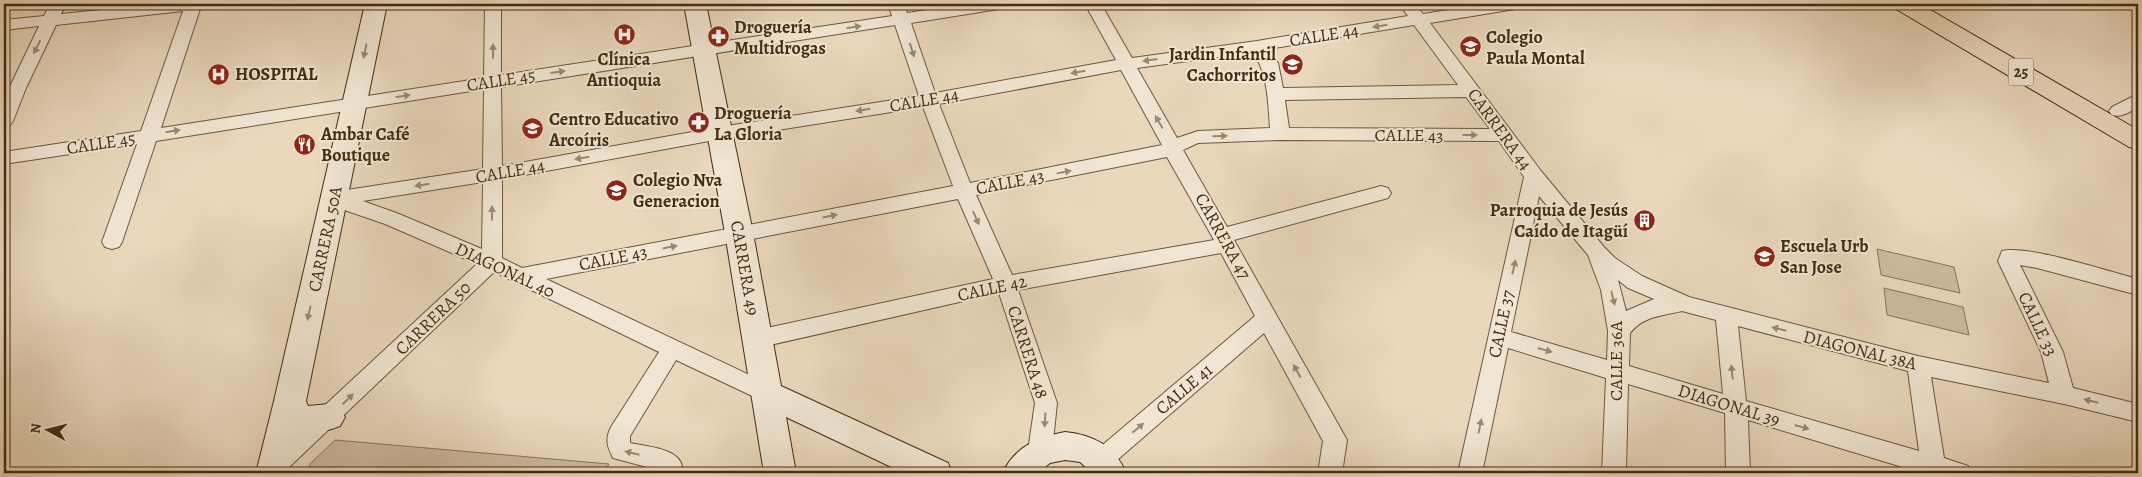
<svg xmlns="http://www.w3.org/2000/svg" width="2142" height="477" viewBox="0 0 2142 477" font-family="Alegreya,serif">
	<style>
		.green { fill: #cebba0; stroke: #897459 }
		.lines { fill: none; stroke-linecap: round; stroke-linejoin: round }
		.street-casing { stroke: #6e573d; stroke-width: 2 }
		.secondary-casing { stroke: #442c12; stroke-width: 2 }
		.highway-casing { stroke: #442c12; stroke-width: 2 }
		.street { fill: #f1e6d4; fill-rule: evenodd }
		.secondary { fill: #f1e6d4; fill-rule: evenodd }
		.highway { fill: #ead8bd; fill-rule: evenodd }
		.oneway { fill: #9a8973 }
		.labels { text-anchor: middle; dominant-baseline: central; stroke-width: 4; stroke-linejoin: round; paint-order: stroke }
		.shield { fill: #f1e6d4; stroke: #78644c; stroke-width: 1 }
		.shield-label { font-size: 16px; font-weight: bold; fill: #442c12 }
		.poi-label { font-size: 18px; font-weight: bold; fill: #442c12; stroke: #f1e6d4; text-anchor: start }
		.street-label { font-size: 18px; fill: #442c12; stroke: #f1e6d4 }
	</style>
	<rect width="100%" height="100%" fill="#ead8bd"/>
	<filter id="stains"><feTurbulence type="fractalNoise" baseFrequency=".004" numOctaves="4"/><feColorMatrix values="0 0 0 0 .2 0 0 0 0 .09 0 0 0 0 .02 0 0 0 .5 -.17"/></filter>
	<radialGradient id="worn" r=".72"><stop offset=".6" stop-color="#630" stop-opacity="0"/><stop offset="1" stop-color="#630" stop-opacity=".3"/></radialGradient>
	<g class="green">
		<polygon points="1877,249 1954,267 1960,293 1881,275"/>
		<polygon points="1884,288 1963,307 1969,335 1887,315"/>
		<polygon points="335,440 609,464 604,473 308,473 310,464"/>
	</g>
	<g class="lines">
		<defs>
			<g id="street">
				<path d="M50,4H66L61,14L160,4H212L210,7L200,9L161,128L484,78L485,4H501V75L892,16L888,4H904L907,13L969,4H1007L1005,7L999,9L911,23L935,93L1116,60L1085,4H1101L1132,58L1257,41L1408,16L1399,4H1415L1423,14L1486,4H1523L1521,7L1515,9L1430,23L1541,171L1604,247L1615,258L1642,276L1689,297L1918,356L2049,383L2041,352L1998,261L2002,251C2025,244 2110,272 2138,279V295L2037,268L2020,265L2063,352L2073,388L2138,404V422L2064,404L1931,377L1944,458L1968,466L1972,473H1922L1748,420L1750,473H1726L1725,413L1628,384L1626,473H1602L1606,378L1508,348L1482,473H1458L1524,177L1499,141L1280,140L1198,143L1183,150L1227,227L1381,186L1388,188L1391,193L1388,198L1234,240L1347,440L1342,473H1318L1323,441L1264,333L1109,467L1101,470L1093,467L1089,460L1093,453L1255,316L1221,253L1018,290L1057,403L1052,451L1048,458L1040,461L1032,458L1028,451L1035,403L999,293L757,348L749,345L746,339L749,333L757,330L993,279L958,199L546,279L775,387L778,394L775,401L767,403L676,360L630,436V443C647,447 686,448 682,473H658V470L613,458C607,446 605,439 611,427L659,352L494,272L283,473H267L263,466L267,459L477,264L385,224L327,204L324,199L327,194L334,192L483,169L484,89L156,141L122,242L119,247L112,249L105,247L102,242L137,144L4,164V152L141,131L183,11L56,25L26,88L13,121L10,125L4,127V99L39,26L4,30V20L44,16ZM895,25L919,96L720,127L502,166L501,87ZM1414,25L1458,85L1283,88L1278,63L1268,49ZM1253,52C1268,74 1268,102 1270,128L1198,131L1177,138L1137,68ZM1121,70L1162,145L970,183L939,104ZM1466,97L1490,129L1289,128L1285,100ZM923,107L953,186L522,268L502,258V179L720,139ZM1167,157L1214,240L1012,275L976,195ZM483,182L482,249L399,214L363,201ZM1539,196L1588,255L1601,290L1608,331L1607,360L1511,332ZM1618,280L1628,288L1654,299L1626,311ZM1682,311L1716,320L1723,394L1629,366L1630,333C1644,316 1661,316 1682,311ZM1738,326L1908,371L1919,451L1746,401Z"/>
				<path d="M2138,94V107C2129,112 2122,118 2112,115L2109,111L2112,107Z"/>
			</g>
			<g id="secondary">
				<path d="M365,4H387L306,401L308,406L329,404L340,408L345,417L340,426C327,431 312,435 299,430L288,473H256L274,401Z"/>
				<polygon points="684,4 706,4 753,233 781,386 948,463 952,473 904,473 786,417 796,473 764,473 725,233"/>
				<path d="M1065,432C1094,435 1115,446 1126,473H1092L1080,462L1065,460L1050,463L1038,473H1003C1014,447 1038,437 1065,432Z"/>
			</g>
			<polygon id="highway" points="1893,4 1920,4 2138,130 2138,149 2129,147 1896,9"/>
		</defs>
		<use href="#street" class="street-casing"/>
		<use href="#secondary" class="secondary-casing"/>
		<use href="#highway" class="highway-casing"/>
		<use href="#street" class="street"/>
		<use href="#secondary" class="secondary"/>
		<use href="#highway" class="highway"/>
	</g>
	<defs><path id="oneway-solid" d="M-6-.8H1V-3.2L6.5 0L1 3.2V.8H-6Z" transform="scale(1.25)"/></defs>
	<g class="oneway">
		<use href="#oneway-solid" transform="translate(1380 26) rotate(171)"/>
		<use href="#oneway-solid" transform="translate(854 27) rotate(-9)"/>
		<use href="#oneway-solid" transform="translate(37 47) rotate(116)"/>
		<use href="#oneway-solid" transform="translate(912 50) rotate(72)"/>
		<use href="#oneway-solid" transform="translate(365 51) rotate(102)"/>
		<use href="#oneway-solid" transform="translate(493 51) rotate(-90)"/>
		<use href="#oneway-solid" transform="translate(1150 60) rotate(172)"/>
		<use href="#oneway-solid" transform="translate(558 72) rotate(-8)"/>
		<use href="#oneway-solid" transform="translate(1078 72) rotate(170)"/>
		<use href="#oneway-solid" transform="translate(403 96) rotate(-9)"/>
		<use href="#oneway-solid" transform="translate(863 110) rotate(171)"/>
		<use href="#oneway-solid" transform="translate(1159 122) rotate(-120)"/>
		<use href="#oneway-solid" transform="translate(173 131) rotate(-9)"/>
		<use href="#oneway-solid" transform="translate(1470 135)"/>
		<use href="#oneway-solid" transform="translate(1220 136) rotate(-2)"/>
		<use href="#oneway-solid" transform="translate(582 158) rotate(170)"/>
		<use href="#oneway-solid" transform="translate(1064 172) rotate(-11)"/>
		<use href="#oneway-solid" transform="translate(422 185) rotate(171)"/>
		<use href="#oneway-solid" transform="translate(492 213) rotate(-90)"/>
		<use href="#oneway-solid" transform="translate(830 216) rotate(-11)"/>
		<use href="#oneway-solid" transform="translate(976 218) rotate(66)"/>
		<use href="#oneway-solid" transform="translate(670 247) rotate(-11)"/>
		<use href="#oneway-solid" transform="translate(1514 267) rotate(-77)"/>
		<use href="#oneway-solid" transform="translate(1613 298) rotate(76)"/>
		<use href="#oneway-solid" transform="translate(309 313) rotate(102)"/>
		<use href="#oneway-solid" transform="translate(1779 329) rotate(-166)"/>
		<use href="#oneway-solid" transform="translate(1545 350) rotate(16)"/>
		<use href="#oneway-solid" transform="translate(1297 371) rotate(-119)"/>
		<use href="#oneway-solid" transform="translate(1732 372) rotate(-96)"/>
		<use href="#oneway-solid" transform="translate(348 399) rotate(-44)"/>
		<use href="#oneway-solid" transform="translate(2091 401) rotate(-166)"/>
		<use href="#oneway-solid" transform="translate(1045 420) rotate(94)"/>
		<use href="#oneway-solid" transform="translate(1480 426) rotate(-78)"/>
		<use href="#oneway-solid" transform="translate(1802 427) rotate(16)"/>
		<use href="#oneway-solid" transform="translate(1138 428) rotate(-40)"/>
		<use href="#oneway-solid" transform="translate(632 453) rotate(-166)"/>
	</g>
	<defs>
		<symbol id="hospital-disc" viewBox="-11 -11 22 22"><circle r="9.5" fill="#8f2418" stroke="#f1e6d4"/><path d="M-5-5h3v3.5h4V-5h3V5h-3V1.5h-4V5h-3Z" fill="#fff"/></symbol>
		<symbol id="pharmacy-disc" viewBox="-11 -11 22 22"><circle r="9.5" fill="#8f2418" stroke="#f1e6d4"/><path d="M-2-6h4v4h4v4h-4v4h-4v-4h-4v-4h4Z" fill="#fff"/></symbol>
		<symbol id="school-disc" viewBox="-11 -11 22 22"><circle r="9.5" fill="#8f2418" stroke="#f1e6d4"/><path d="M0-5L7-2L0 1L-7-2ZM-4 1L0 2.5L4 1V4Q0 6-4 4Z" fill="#fff"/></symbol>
		<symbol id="restaurant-disc" viewBox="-11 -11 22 22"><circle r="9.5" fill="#8f2418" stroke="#f1e6d4"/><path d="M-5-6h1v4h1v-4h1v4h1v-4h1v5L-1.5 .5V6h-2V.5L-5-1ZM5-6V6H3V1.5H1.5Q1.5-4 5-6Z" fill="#fff"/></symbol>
		<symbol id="building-disc" viewBox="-11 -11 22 22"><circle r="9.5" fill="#8f2418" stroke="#f1e6d4"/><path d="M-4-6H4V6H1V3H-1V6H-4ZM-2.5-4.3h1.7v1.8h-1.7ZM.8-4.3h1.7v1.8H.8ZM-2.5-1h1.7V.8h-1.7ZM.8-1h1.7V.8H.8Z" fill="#fff"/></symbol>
	</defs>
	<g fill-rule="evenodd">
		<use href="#hospital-disc" x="612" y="22" width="25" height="25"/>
		<use href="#pharmacy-disc" x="706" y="24" width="25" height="25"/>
		<use href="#school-disc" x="1458" y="34" width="25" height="25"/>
		<use href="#school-disc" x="1280" y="52" width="25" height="25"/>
		<use href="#hospital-disc" x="206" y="62" width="25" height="25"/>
		<use href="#pharmacy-disc" x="686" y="110" width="25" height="25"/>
		<use href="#school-disc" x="520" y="116" width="25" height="25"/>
		<use href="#restaurant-disc" x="292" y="132" width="25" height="25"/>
		<use href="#school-disc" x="604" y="178" width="25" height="25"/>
		<use href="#building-disc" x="1632" y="208" width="25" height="25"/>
		<use href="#school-disc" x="1752" y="244" width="25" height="25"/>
	</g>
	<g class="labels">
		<rect class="shield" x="2008.5" y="58.5" width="25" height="27" rx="4"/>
		<g class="shield-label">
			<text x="2021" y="72">25</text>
		</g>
		<g class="poi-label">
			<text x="734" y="27">Droguería<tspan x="734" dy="21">Multidrogas</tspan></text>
			<text x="1486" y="37">Colegio<tspan x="1486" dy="21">Paula Montal</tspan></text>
			<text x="1276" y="54" text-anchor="end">Jardin Infantil<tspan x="1276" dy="21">Cachorritos</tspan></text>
			<text x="624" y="59" text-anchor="middle">Clínica<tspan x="624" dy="21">Antioquia</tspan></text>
			<text x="235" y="74">HOSPITAL</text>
			<text x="714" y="113">Droguería<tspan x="714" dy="21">La Gloria</tspan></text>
			<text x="549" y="119">Centro Educativo<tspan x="549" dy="21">Arcoíris</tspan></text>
			<text x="321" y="134">Ambar Café<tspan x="321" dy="21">Boutique</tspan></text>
			<text x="633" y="180">Colegio Nva<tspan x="633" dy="21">Generacion</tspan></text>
			<text x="1628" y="210" text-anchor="end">Parroquia de Jesús<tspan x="1628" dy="21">Caído de Itagüí</tspan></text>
			<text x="1780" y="246">Escuela Urb<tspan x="1780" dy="21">San Jose</tspan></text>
		</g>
		<g class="street-label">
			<text transform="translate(1324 35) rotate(-9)">CALLE 44</text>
			<text transform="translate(501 80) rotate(-9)">CALLE 45</text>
			<text transform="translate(924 100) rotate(-10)">CALLE 44</text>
			<text transform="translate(1500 129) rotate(54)">CARRERA 44</text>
			<text x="1409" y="135">CALLE 43</text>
			<text transform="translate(101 143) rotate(-9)">CALLE 45</text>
			<text transform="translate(510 171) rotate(-10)">CALLE 44</text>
			<text transform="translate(1010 182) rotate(-11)">CALLE 43</text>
			<text transform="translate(1223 236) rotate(61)">CARRERA 47</text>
			<text transform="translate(325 239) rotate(-78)">CARRERA 50A</text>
			<text transform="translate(613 258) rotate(-11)">CALLE 43</text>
			<text transform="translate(745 268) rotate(80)">CARRERA 49</text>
			<text transform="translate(505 270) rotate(25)">DIAGONAL 40</text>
			<text transform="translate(992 288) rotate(-12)">CALLE 42</text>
			<text transform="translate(433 318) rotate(-44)">CARRERA 50</text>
			<text transform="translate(1501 324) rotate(-78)">CALLE 37</text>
			<text transform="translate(2038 324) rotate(65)">CALLE 33</text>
			<text transform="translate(1860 350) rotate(14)">DIAGONAL 38A</text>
			<text transform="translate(1028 352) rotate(72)">CARRERA 48</text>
			<text transform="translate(1616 361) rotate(-90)">CALLE 36A</text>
			<text transform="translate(1184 389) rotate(-40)">CALLE 41</text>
			<text transform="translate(1729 405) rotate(17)">DIAGONAL 39</text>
		</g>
	</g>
	<rect width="2142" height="477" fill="none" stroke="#ead8bd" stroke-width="20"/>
	<rect x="5" y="5" width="2132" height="467" fill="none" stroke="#442c12" stroke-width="2.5"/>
	<rect x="10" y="10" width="2122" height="457" fill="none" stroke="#442c12"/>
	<g transform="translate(48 430) rotate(277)" stroke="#f1e6d4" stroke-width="4" paint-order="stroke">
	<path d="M0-4L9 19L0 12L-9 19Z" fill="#442c12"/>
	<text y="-8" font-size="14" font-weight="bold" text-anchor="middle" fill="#442c12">N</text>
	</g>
	<rect width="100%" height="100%" filter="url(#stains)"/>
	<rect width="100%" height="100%" fill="url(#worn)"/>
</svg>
